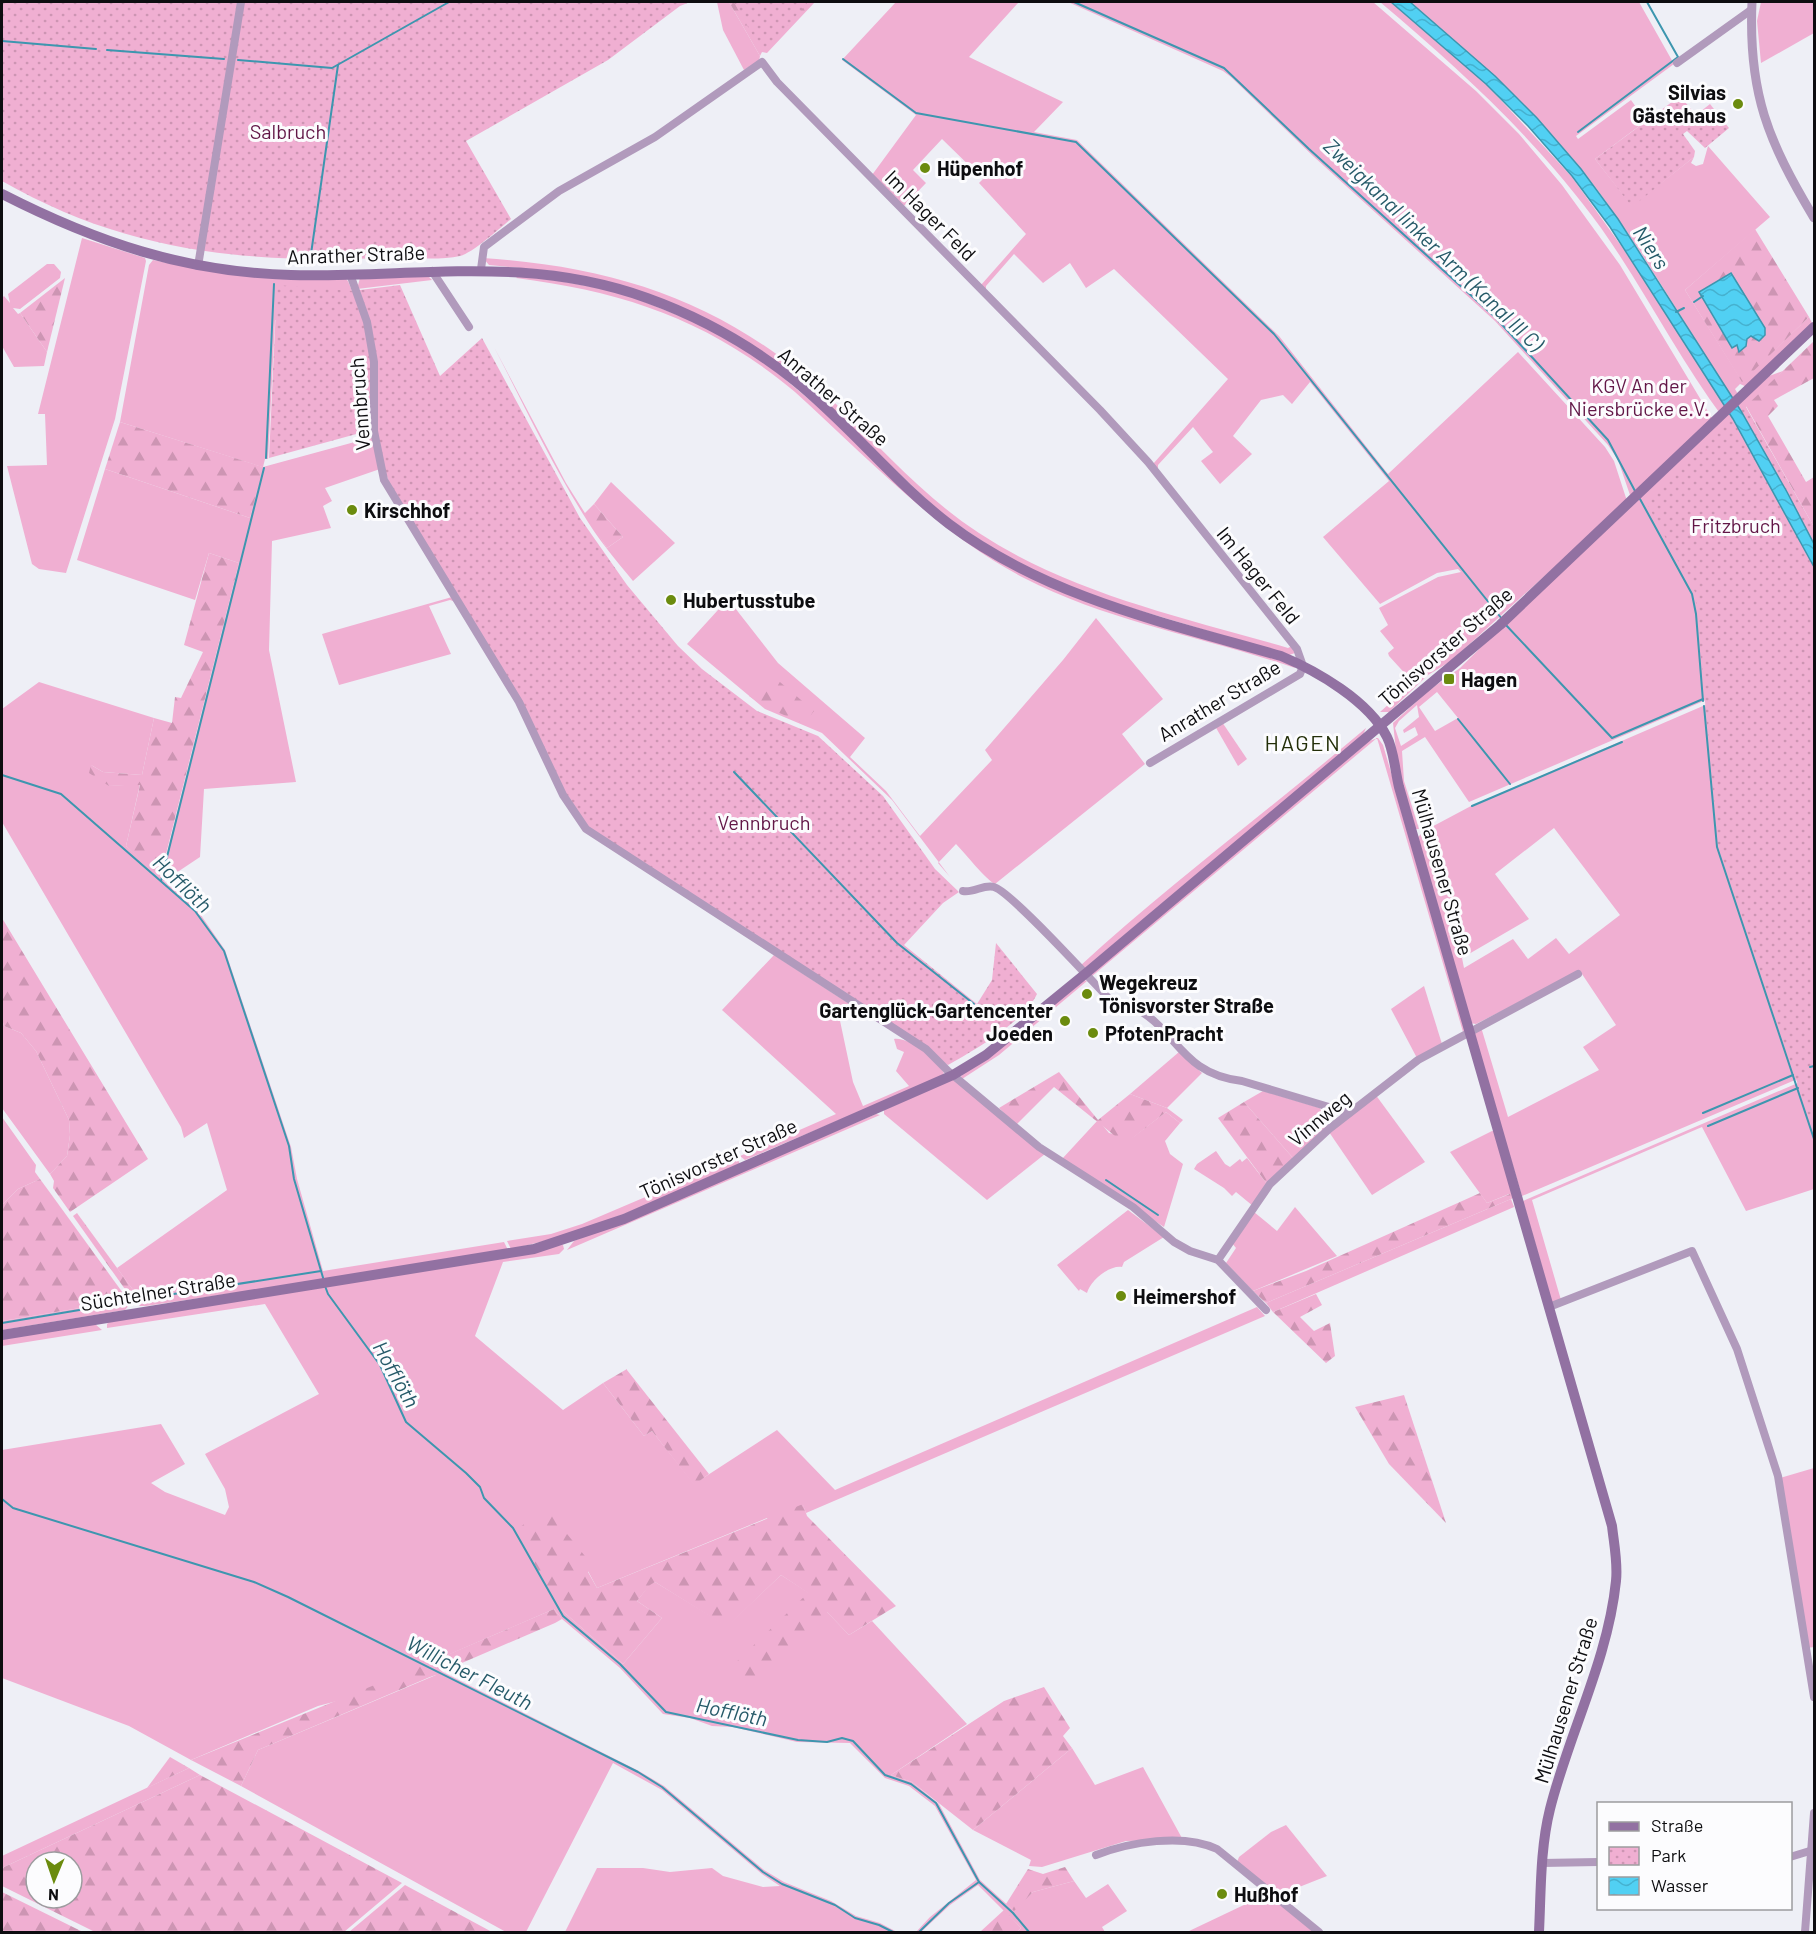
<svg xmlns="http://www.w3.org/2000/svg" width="1816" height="1934" viewBox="0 0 1816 1934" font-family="Barlow,sans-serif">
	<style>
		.green { fill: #f0afd2; fill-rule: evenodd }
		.forest { fill: url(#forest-firs); fill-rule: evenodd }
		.park { fill: url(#park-dots) }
		.water { fill: url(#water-waves); stroke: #3d96af; stroke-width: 1.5 }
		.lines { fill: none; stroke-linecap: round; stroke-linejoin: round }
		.stream { stroke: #3d96af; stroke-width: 2 }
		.minor { stroke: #b19abc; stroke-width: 8 }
		.tertiary { stroke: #b19abc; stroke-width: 9 }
		.secondary { stroke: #9271a2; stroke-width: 10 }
		.poi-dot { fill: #6b8b0e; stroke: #fcfcfe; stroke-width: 2 }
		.labels { text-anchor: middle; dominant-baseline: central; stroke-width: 6; stroke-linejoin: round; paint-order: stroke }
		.poi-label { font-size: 20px; font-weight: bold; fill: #0d0d10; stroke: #fcfcfe; text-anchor: start }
		.park-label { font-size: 20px; fill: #621647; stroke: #fcfcfe }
		.street-label { font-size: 20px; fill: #0d0d10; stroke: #fcfcfe }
		.water-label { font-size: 21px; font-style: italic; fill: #265a69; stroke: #fcfcfe }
		.quarter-label { font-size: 22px; letter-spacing: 1.5px; fill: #232f09; stroke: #fcfcfe }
	</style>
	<defs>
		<pattern id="forest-firs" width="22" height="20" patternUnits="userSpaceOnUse" patternTransform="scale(1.5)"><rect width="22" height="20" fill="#f0afd2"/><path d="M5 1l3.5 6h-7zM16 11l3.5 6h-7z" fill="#cd95b3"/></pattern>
		<pattern id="park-dots" width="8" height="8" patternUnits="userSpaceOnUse" patternTransform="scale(1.5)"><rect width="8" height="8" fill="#f0afd2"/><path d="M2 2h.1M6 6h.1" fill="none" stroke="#cd95b3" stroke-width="1.8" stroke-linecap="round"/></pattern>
		<pattern id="water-waves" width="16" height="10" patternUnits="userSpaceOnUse" patternTransform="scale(1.5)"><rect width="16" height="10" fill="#51d0f3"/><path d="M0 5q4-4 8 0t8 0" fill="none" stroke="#45b1cf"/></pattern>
	</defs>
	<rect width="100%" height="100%" fill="#eeeff6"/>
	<g class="green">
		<polygon points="717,2 729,2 760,56 759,61 744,70 723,30"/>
		<polygon points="896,2 1019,2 969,57 1063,102 1034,132 1077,140 1279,336 1388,474 1518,352 1605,447 1614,461 1627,501 1451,661 1428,675 1389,712 1380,712 1399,695 1410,679 1389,656 1388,653 1394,648 1380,631 1388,625 1379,608 1438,577 1461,572 1458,569 1437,573 1380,604 1323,537 1389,481 1310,382 1292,404 1283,395 1261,400 1233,436 1252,454 1220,484 1201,461 1213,452 1193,427 1158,465 1158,470 1153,464 1228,379 1114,269 1086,288 1070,263 1043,283 1014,254 986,286 986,290 981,285 1026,234 979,183 983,179 942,139 913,170 926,183 903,207 872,175 916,115 842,60"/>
		<path d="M1068,2H1373L1476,91L1519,134L1562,185L1620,265L1713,420L1724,419C1679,359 1645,290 1601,228C1538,141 1462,71 1380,2H1391L1486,84L1572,177L1632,261L1733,419L1706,700L1469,802L1425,737L1402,751L1404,781L1419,829H1413L1398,769L1393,723L1428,691L1460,668L1631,498L1618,460L1608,445L1495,321L1313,156L1231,77L1223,71ZM1437,692L1458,718L1435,731L1419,707ZM1417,705L1419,717L1403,730L1404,733L1415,727L1418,735L1401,746L1395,728L1399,721Z"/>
		<path d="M1410,2H1639L1674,64L1576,136L1578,139L1631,100L1646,121L1595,159L1632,206L1694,157L1691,163L1696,166L1703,164L1708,146L1770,217L1685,290L1742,381L1809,317L1812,323L1747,387L1740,384L1735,389L1742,401L1769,376L1783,371L1746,407L1814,527V544C1771,466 1726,389 1679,313C1648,264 1618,215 1582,170C1531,107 1471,54 1410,2Z"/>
		<polygon points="1761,2 1814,2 1814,33 1761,63 1757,21"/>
		<polygon points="82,238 145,258 146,261 115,419 66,573 39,569 32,564 7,466 47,465 45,414 38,414"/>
		<path d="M483,258C623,267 734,306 836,404C882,449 925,498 979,533C1072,594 1183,617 1288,648L1292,646L1295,653L1289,655L1091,596L1009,559L942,514L830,408L710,321L552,271L489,265Z"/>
		<polygon points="153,260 207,271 345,278 348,281 365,323 275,320 268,459 265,459 263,467 373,437 380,469 325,488 332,501 323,506 331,528 272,541 269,650 296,782 204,789 200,857 164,881 198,911 225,950 291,1147 297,1179 323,1271 504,1242 508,1250 563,1245 564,1249 559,1254 503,1262 475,1336 563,1410 603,1383 644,1436 652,1431 694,1484 777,1430 835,1490 1257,1307 1265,1316 806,1513 803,1505 768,1520 767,1518 597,1588 588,1571 517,1530 558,1607 623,1664 662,1618 637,1601 650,1584 655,1582 727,1626 781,1575 809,1593 849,1635 872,1621 967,1724 891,1775 912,1782 939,1804 980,1880 1013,1910 1033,1892 1074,1881 1086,1898 1108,1884 1127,1911 1102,1927 1105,1932 1017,1932 1021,1928 978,1885 950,1905 921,1932 916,1932 930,1917 976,1880 935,1806 909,1786 885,1778 850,1743 797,1742 733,1727 712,1726 690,1718 663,1714 620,1668 562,1619 554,1609 427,1664 639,1771 664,1786 764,1870 784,1882 831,1901 856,1916 880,1923 897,1932 565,1932 597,1868 643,1868 670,1872 712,1868 723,1876 763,1887 780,1886 762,1874 662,1790 613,1763 526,1932 506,1932 241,1786 258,1750 436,1675 318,1706 191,1760 129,1726 2,1678 2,1450 161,1424 185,1464 151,1483 165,1492 225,1515 229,1507 225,1489 205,1454 319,1394 265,1304 107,1328 107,1324 110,1321 321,1280 146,1306 140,1306 132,1299 139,1298 117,1268 227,1190 207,1123 184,1138 181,1127 2,822 2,709 39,682 154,718 142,775 103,772 91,765 109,786 140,784 126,846 161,877 239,563 209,553 195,600 77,560 105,469 250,518 262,467 120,422 149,265"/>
		<polygon points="47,264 54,264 61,272 60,278 20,309 13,308 18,314 20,313 47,352 44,366 14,367 2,346 2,298 4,296 10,303 8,294"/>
		<path d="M521,274L620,292L702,325L763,361L823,411L915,500L1028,576L1292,663L1295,668C1205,637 1109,622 1024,578C936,532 868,458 795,392C709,320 625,292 516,278Z"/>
		<polygon points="427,275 432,280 357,289 360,278"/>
		<path d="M494,347L566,483L607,548L623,537L594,504L611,482L675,543L633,581C615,559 597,538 583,514C550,461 523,403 494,347Z"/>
		<polygon points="452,597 456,602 450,600 429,606 451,654 339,685 322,634"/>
		<path d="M728,599L778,663L865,738L850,757L886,791L920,836L992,760L985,750L1063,660L1096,618L1163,699L1122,734L1145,764L995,884C986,880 965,853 956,844L938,863L950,877L892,800L822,733L765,709L687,644Z"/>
		<path d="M1814,658V1072L1522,1196L1473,1033L1481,1027L1508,1117L1599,1070L1583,1047L1616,1025L1580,971L1476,1024L1470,1023L1416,839L1424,831L1471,806ZM1554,828L1620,915L1569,954L1556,938L1528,959L1513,939L1464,968L1462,958L1529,919L1495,874Z"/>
		<polygon points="1222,722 1247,759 1238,766 1215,726"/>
		<path d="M1366,728L1363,735L1085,968L1080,966C1173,881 1272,808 1366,728Z"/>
		<polygon points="1377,738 1091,977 1092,973 1369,741 1378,738 1383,745 1466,1029 1463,1032"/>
		<path d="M774,955L851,1005L839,1016L853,1082L863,1106L909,1086L896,1071L904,1052L897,1049L894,1039C910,1037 935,1058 944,1073L941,1077L745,1160L740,1156L836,1114L722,1010Z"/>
		<polygon points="1084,980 1087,981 999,1055 962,1079 961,1076"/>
		<polygon points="1424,986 1442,1044 1417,1058 1391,1009"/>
		<polygon points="2,1019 4,1026 21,1033 36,1051 69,1120 70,1135 67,1156 50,1174 2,1108"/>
		<polygon points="1179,1052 1202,1073 1167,1108 1130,1094"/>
		<polygon points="1814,1076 1814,1189 1746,1211 1702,1127 1532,1200 1561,1300 1552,1302 1523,1201"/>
		<polygon points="954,1079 1045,1154 987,1200 884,1114 884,1110"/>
		<polygon points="1263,1091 1320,1108 1328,1128 1293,1158 1244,1102"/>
		<polygon points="1375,1094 1425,1162 1372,1195 1329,1132"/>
		<polygon points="1166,1112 1180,1123 1165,1141 1170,1154 1183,1164 1164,1227 1062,1159 1098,1120 1109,1133 1132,1138"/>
		<polygon points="876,1114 880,1115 567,1250 574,1241"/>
		<polygon points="2,1117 36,1165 35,1172 40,1179 18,1189 2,1205"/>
		<polygon points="1492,1131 1496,1131 1515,1197 1511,1199 1514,1207 1273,1312 1266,1303 1511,1199 1509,1194 1487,1203 1450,1152"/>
		<polygon points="1216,1151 1225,1164 1230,1167 1240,1159 1242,1162 1247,1158 1267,1184 1253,1206 1236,1192 1232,1196 1224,1188 1194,1169 1197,1164"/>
		<path d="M737,1158L740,1164C665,1197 592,1232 511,1249L507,1241L551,1234L582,1224Z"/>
		<polygon points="1295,1207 1337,1256 1253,1291 1226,1263 1236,1248 1232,1243 1254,1212 1277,1231"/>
		<path d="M1128,1210L1164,1237L1124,1262L1122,1267C1109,1265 1090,1281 1087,1293L1080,1289L1079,1291L1057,1265Z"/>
		<polygon points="128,1300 130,1304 125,1310 2,1330 2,1321"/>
		<polygon points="95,1324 102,1330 2,1346 2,1338"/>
		<polygon points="1814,1468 1814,1647 1807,1648 1780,1478"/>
		<polygon points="1072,1748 1095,1785 1143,1767 1183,1840 1126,1841 1042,1867 1029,1866 1031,1860 973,1830"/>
		<polygon points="189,1768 200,1775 2,1868 2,1856"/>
		<polygon points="1286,1825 1327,1876 1279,1895 1237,1862 1239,1857 1271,1832"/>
		<polygon points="1267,1894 1315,1932 1187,1932"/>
	</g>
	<g class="forest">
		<polygon points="729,2 815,2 767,53 762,52 760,56"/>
		<path d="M1755,229L1809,317L1742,382L1685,290ZM1731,273L1751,336L1737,345Z"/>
		<polygon points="65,278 47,352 20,313"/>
		<polygon points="1814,341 1814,378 1774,400 1778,406 1768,416 1806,482 1814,477 1814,527 1746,406"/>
		<polygon points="120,422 263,467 250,518 105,469"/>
		<polygon points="594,504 623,537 607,548 584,514"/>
		<polygon points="209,553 239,563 160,878 126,846 140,785 109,786 89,773 91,765 103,772 142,775 154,718 172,723 175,697 181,698 203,652 184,645"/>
		<polygon points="767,671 814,711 804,724 764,706 749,696"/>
		<polygon points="2,918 148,1159 70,1212 53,1188 54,1181 50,1174 67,1156 70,1135 69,1120 36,1051 21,1033 4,1026 2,1019"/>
		<polygon points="1059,1072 1098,1120 1130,1094 1167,1108 1183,1120 1180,1123 1166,1112 1125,1144 1054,1087 1016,1125 999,1108"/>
		<polygon points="1244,1102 1293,1158 1267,1184 1218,1118"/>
		<polygon points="40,1179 51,1194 128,1300 2,1321 2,1205 18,1189"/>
		<polygon points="1480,1193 1487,1203 1510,1194 1511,1199 1266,1303 1253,1291 1306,1271"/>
		<polygon points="77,1213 139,1298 132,1299 73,1216"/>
		<polygon points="1316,1294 1322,1305 1300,1317 1314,1331 1330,1323 1335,1356 1326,1363 1273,1312"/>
		<polygon points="627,1369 627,1370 709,1474 694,1485 652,1431 644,1436 603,1383"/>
		<polygon points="1404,1395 1446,1523 1389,1464 1355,1407"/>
		<polygon points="803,1504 807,1516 896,1606 849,1635 827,1612 751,1684 731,1667 808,1593 781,1575 727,1627 655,1582 650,1585 637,1601 662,1618 623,1664 558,1607 516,1530 546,1508 593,1566 588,1572 597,1588"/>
		<polygon points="554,1609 562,1619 555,1623 441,1672 426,1664"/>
		<polygon points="421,1666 437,1674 258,1750 241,1786 191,1760"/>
		<polygon points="1044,1687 1070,1728 1063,1736 1072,1748 973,1830 912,1782 891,1775 1004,1701"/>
		<polygon points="170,1757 189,1768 147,1788"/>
		<path d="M200,1775L402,1883L344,1932H95L2,1886V1868ZM36,1862H72V1898H36Z"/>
		<polygon points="1065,1867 1074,1881 1033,1892 1014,1911 1006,1904 1028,1869 1043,1874"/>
		<polygon points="405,1885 492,1932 349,1932"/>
		<polygon points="2,1892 83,1932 2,1932"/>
		<polygon points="1004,1910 1021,1928 1017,1932 980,1932"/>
	</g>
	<g class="park">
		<path d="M2,2H690L680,6L608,60L466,141L511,219C500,228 473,253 460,256C439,261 406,257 383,258C243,263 126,252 2,181Z"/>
		<polygon points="734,2 808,2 766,51 761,50"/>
		<polygon points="1680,96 1696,115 1710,104 1729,128 1705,148 1687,131 1683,134 1695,151 1694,157 1632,207 1595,159"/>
		<path d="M277,285L352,291L400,285L440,376L482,338L580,518L627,585L678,646L702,669L757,711L818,736L883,796L935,869L959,892L943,903L904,945L977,1004L992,980L996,943L1037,994C1024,1022 974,1050 948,1065L589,829L566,795L552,764L389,482L371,430L269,458Z"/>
		<polygon points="1744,405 1814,528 1814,1133 1718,844 1695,592 1645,500"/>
	</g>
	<g class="water">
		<polygon points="1391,2 1410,2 1495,76 1537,118 1581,169 1618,219 1741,411 1787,492 1814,544 1814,567 1733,419 1610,227 1572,176 1528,126 1486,84"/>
		<polygon points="1731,273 1765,328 1765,335 1759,341 1751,336 1747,339 1746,346 1739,352 1737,345 1732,348 1699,292"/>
	</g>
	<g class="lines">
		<g class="stream">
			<polyline points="1074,2 1224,68 1309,149 1495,317 1608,440 1635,491"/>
			<polyline points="2,41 96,49"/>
			<polyline points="107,50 224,59"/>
			<polyline points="843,59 916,113 1076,142 1274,334 1502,619"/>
			<polyline points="238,60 332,68 449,2"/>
			<polyline points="1578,132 1678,57 1647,2"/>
			<polyline points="310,261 338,65"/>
			<polyline points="1694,302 1703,296"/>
			<polyline points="1676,312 1684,308"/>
			<polyline points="266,458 274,284"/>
			<polyline points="1640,499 1692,594 1696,614 1703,701"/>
			<polyline points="1505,624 1612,738 1703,699"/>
			<polyline points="1704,706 1717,847 1814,1139"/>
			<polyline points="1458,719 1510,784"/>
			<polyline points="734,772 897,943 974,1004"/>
			<polyline points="2,775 61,794 195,911 224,951 289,1146 294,1179 324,1281"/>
			<polyline points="1472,806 1622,742"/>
			<polyline points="161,881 264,468"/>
			<polyline points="1810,1067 1814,1066"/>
			<polyline points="1703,1113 1793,1075"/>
			<polyline points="1708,1126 1798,1088"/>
			<polyline points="1106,1180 1158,1215"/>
			<polyline points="325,1286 328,1294 380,1365 406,1422 466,1473 480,1487 484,1498 513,1528 563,1616 620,1664 666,1712 798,1740 827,1742 842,1738 853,1741 885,1775 911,1784 936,1803 979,1882 1013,1913 1029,1932"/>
			<polyline points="135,1300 321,1271"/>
			<polyline points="2,1323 127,1302"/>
			<polyline points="2,1499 13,1508 254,1582 288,1597 638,1772 662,1787 763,1872 782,1884 835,1905 855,1918 879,1925 893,1932"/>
			<polyline points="919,1932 949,1903 979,1882"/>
		</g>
		<g class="minor">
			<polyline points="1677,63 1751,10"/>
			<polyline points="198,266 241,2"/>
			<polyline points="481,269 484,247 559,191 655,137 762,62 777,82 1100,410 1148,462 1297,649 1303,666 1300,674 1150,763"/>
			<polyline points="432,271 469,327"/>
			<polyline points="350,274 367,322 374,362 374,431 384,480 519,702 563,795 586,829 926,1049 948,1071 1039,1147 1133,1207 1174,1242 1190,1251 1218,1260 1266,1310"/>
			<path d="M963,891C974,893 984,884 994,887C1012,892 1099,989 1119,1009L1125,1010L1131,1006C1177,1027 1179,1074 1242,1081L1349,1113"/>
			<polyline points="1218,1260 1270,1184 1329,1129 1418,1060 1578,974"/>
			<polyline points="1549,1307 1692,1251 1737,1349 1778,1476 1814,1697"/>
			<path d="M1096,1855C1130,1842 1183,1833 1217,1849L1319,1932"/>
			<polyline points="1790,1857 1813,1850"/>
			<polyline points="1542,1863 1598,1862"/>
			<polyline points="1805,1932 1814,1813"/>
		</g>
		<path class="tertiary" d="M1752,2C1748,93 1768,141 1814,218"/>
		<g class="secondary">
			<path d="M2,194C96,242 184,272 291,275C415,278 525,254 647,298C700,317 750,345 794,380C849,424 893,481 949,524C1046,597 1166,623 1281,656C1317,671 1369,701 1387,737C1394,751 1395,771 1399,787L1612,1526C1614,1544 1618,1563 1616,1581C1608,1660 1569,1733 1550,1809C1540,1849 1541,1892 1539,1932"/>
			<polyline points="2,1335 534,1249 624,1219 953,1075 986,1055 1085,974 1500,625 1814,327"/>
		</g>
	</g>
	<g class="poi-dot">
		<circle cx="1738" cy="104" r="6"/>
		<circle cx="925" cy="168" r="6"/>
		<circle cx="352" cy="510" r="6"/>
		<circle cx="671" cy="600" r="6"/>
		<rect x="1443" y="673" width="12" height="12" rx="3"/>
		<circle cx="1087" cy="994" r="6"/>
		<circle cx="1065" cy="1021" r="6"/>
		<circle cx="1093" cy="1033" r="6"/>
		<circle cx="1121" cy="1296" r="6"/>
		<circle cx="1222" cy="1894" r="6"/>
	</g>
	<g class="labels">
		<g class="poi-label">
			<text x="1726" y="92" text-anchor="end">Silvias<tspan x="1726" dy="23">Gästehaus</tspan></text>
			<text x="937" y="168">Hüpenhof</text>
			<text x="364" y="510">Kirschhof</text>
			<text x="683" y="600">Hubertusstube</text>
			<text x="1461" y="679">Hagen</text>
			<text x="1099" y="982">Wegekreuz<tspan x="1099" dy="23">Tönisvorster Straße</tspan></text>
			<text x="1053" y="1010" text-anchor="end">Gartenglück-Gartencenter<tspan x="1053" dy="23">Joeden</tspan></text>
			<text x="1105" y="1033">PfotenPracht</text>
			<text x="1133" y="1296">Heimershof</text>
			<text x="1234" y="1894">Hußhof</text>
		</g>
		<g class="park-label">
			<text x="288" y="131">Salbruch</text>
			<text x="1639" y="385">KGV An der<tspan x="1639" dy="23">Niersbrücke e.V.</tspan></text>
			<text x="1736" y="525">Fritzbruch</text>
			<text x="764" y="822">Vennbruch</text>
		</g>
		<g class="street-label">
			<text transform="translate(931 215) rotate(45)">Im Hager Feld</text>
			<text transform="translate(356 254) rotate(-2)">Anrather Straße</text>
			<text transform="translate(834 396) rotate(41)">Anrather Straße</text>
			<text transform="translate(359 404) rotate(-94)">Vennbruch</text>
			<text transform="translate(1259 575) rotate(51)">Im Hager Feld</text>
			<text transform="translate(1445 646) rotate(-41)">Tönisvorster Straße</text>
			<text transform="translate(1219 700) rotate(-31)">Anrather Straße</text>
			<text transform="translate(1443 872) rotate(74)">Mülhausener Straße</text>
			<text transform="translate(1319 1118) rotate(-40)">Vinnweg</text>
			<text transform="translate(718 1158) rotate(-24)">Tönisvorster Straße</text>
			<text transform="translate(158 1291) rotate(-9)">Süchtelner Straße</text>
			<text transform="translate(1565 1700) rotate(-73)">Mülhausener Straße</text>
		</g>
		<g class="water-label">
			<text transform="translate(1434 244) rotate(44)">Zweigkanal linker Arm (Kanal III C)</text>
			<text transform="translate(1652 247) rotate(57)">Niers</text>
			<text transform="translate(183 883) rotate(44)">Hofflöth</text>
			<text transform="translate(397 1374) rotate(61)">Hofflöth</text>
			<text transform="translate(470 1672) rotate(27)">Willicher Fleuth</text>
			<text transform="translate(732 1711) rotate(12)">Hofflöth</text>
		</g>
		<g class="quarter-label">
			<text x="1303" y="742">HAGEN</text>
		</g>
	</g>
	<rect width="1816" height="1934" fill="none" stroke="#0d0d10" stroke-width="6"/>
	<rect x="1597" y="1802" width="195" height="108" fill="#fcfcfe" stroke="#9c9c9f" stroke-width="1.5"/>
	<rect x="1609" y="1822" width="30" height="9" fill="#9271a2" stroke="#9c9c9f" stroke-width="1.5"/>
	<text x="1651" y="1832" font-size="18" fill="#0d0d10">Straße</text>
	<rect x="1609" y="1847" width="30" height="18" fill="url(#park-dots)" stroke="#9c9c9f" stroke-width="1.5"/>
	<text x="1651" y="1862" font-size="18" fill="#0d0d10">Park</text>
	<rect x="1609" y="1877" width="30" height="18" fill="url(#water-waves)" stroke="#9c9c9f" stroke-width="1.5"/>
	<text x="1651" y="1892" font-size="18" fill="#0d0d10">Wasser</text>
	<g transform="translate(54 1880) rotate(182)"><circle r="28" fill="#fcfcfe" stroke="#9c9c9f" stroke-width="1.5"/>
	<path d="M0-4.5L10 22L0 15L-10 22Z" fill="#6b8b0e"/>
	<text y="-9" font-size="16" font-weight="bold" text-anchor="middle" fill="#0d0d10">N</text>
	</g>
</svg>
